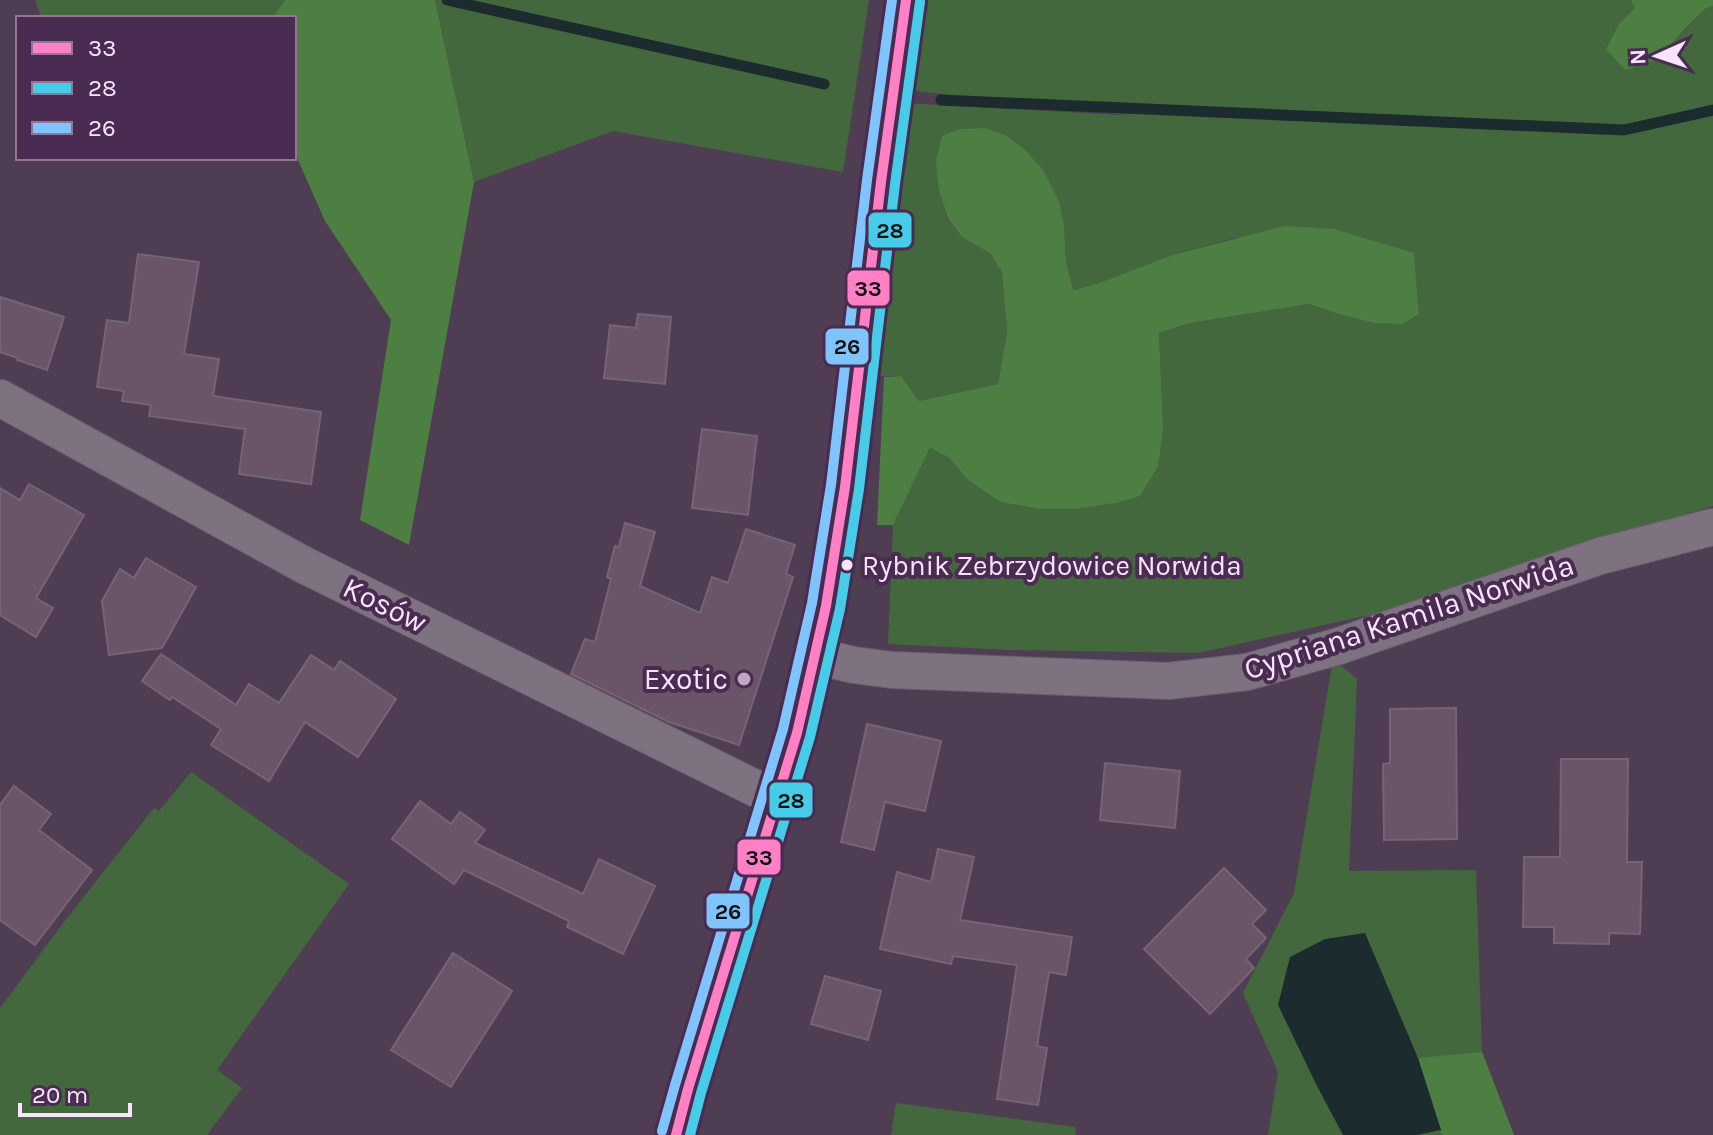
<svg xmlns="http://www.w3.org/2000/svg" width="1713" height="1135" viewBox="0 0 1713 1135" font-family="Karla,sans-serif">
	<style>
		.green { fill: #44683d }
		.forest { fill: #4c7f41 }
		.water { fill: #1b2b2e }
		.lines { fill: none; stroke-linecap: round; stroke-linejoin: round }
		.stream { stroke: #1b2b2e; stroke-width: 11 }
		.building { fill: #6a5468; stroke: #766474; stroke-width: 2 }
		.minor-casing { stroke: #6b5c6f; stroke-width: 38 }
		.minor { stroke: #7e7180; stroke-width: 36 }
		.bus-1-casing { stroke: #4a2b51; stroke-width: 16 }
		.bus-2-casing { stroke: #4a2b51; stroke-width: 16 }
		.bus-3-casing { stroke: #4a2b51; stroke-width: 16 }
		.bus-1 { stroke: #ff80c5; stroke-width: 10 }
		.bus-2 { stroke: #46cce9; stroke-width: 10 }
		.bus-3 { stroke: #80c4ff; stroke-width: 10 }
		.bus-dot { fill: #f8e4fc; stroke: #4a2b51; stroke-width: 3 }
		.poi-dot { fill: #bdaac1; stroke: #4a2b51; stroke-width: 3 }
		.labels { text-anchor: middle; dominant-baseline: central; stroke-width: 8; stroke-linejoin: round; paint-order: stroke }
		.bus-label { font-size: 28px; fill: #f8e4fc; stroke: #4a2b51; text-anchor: start }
		.street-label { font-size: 30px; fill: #f8e4fc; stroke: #4a2b51 }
		.poi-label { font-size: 30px; fill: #f8e4fc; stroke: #4a2b51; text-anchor: end }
		.line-badge { stroke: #4a2b51; stroke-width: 3 }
		.pale-badge-label { font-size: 22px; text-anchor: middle; font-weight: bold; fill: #111 }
	</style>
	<rect width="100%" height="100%" fill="#4f3e53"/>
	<g class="green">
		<polygon points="35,0 285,0 272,18 42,18"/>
		<polygon points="435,0 869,0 843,172 613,131 474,182"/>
		<polygon points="924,0 1631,0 1636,8 1619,24 1658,59 1705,9 1713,6 1713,506 1392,610 1198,653 1011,650 888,644 893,525 930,448 948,457 968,480 1000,502 1039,509 1075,509 1140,496 1158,467 1162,408 1159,333 1190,323 1309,304 1339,314 1419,313 1414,254 1235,238 1172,255 1099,283 1072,290 1066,262 1064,224 1059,201 1044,171 939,191 948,220 962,237 991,254 1002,273 1007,331 998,384 919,401 901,376 879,376 876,357 903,103 1137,116 907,90"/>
		<polygon points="1333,659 1357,679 1349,871 1476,870 1482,1052 1514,1135 1268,1135 1278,1072 1243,993 1294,893"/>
		<polygon points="191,772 349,884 217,1070 242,1088 207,1135 0,1135 0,1008 64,922 154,808 159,811"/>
		<polygon points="896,1103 1075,1127 1076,1135 891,1135"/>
	</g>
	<g class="forest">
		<polygon points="285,0 435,0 474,182 409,545 360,520 391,320 325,221 294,151 294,18 272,18"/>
		<polygon points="1631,0 1713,0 1713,6 1705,9 1687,27 1658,59 1625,70 1606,49 1619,24 1635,8"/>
		<polygon points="986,128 1007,136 1026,151 1044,171 1059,201 1064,224 1066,262 1073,290 1099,283 1172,255 1285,226 1334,229 1414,253 1419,314 1402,324 1375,323 1339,314 1309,304 1190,323 1159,333 1163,429 1158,467 1140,496 1116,503 1075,509 1039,509 1000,502 968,480 948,457 930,448 893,525 877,525 884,377 901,376 919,401 998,384 1007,331 1002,273 991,254 962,237 948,219 939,191 936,160 942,136 960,129"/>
		<polygon points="1482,1052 1514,1135 1442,1135 1418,1058"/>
	</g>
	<polygon class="water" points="1365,933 1418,1058 1441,1130 1417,1135 1343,1135 1317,1086 1278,1005 1290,957 1325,939"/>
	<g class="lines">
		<g class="stream">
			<polyline points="447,0 824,84"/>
			<polyline points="941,100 1624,130 1713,110"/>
		</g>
	</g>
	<g class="building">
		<polygon points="138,254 199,262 184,354 219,359 213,396 321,412 311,484 239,474 245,429 149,416 151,405 122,401 124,391 97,387 107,320 129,323"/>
		<polygon points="0,297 64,317 47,370 17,360 18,358 0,352"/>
		<polygon points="638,314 671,317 665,384 604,378 610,325 636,328"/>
		<polygon points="702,429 757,436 748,515 692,508"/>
		<polygon points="29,484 84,515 36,598 53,608 36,637 0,615 0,488 20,500"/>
		<polygon points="625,523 655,532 640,586 700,613 712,577 728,583 746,529 795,545 786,574 793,577 739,745 669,722 571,674 585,639 595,642 611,579 607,577 615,546 619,547"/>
		<polygon points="146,558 196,587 162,648 109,655 102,601 120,569 134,578"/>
		<polygon points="161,654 236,705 249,684 279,703 311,655 334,670 340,661 396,699 358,757 305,722 269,781 211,745 221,729 172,697 170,700 142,681"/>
		<polygon points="1456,708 1457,839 1384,840 1383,764 1390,763 1390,709"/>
		<polygon points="867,724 941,741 925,811 885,802 874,850 841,842"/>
		<polygon points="1561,759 1628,759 1627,862 1642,862 1640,934 1609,933 1609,944 1554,943 1554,927 1523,927 1524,857 1560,857"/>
		<polygon points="1105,763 1180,771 1175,828 1100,820"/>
		<polygon points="14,786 51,814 39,830 92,870 35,945 0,920 0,805"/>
		<polygon points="420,801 451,824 460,812 485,830 475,843 583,894 599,859 655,886 623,954 567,927 569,921 464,870 454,884 392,839"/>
		<polygon points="938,849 974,857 960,920 1072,937 1066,975 1049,972 1037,1046 1047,1048 1038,1105 997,1099 1017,965 953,956 951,964 880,949 897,872 931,882"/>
		<polygon points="1224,868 1266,910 1252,924 1266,938 1246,959 1254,968 1210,1014 1144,949"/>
		<polygon points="453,953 512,991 451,1087 391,1050"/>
		<polygon points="825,976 881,991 868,1040 811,1024"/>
	</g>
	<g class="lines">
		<defs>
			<g id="minor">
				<polyline points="0,398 304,565 777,799"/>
				<polyline points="815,656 854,665 892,670 1168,681 1247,672 1339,646 1600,556 1713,527"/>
				<polyline points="676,1135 688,1089 797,733 826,606 845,487 881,182 906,0"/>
			</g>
		</defs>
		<use href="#minor" class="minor-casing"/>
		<use href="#minor" class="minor"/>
		<defs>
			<polyline id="bus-1" points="676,1135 688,1089 797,733 826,606 845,487 881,182 906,0"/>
			<polyline id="bus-2" points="690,1135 701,1093 810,737 840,609 859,489 895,184 920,2"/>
			<polyline id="bus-3" points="662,1131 675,1085 783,729 812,603 831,485 867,180 892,0"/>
		</defs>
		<use href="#bus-1" class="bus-1-casing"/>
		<use href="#bus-2" class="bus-2-casing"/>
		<use href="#bus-3" class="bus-3-casing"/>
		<use href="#bus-1" class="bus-1"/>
		<use href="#bus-2" class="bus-2"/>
		<use href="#bus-3" class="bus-3"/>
	</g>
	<circle class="bus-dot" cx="847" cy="565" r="7"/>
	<circle class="poi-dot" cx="744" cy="679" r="8"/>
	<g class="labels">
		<g class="bus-label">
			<text x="862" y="565">Rybnik Zebrzydowice Norwida</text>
		</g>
		<g class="street-label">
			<text transform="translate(385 605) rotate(26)">Kosów</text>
			<text transform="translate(1409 617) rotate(-18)">Cypriana Kamila Norwida</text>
		</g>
		<g class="poi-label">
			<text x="728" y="679">Exotic</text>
		</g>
	</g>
	<g class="line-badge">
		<rect x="867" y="211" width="46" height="38" rx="8" fill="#46cce9"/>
		<rect x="846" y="269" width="45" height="38" rx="8" fill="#ff80c5"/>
		<rect x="824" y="327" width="46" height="39" rx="8" fill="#80c4ff"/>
		<rect x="768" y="781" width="46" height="38" rx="8" fill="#46cce9"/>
		<rect x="736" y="838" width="46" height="38" rx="8" fill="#ff80c5"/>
		<rect x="705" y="892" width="46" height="38" rx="8" fill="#80c4ff"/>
	</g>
	<g class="pale-badge-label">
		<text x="890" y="238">28</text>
		<text x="868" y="296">33</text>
		<text x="847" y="354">26</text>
		<text x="791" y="808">28</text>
		<text x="759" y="865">33</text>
		<text x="728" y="919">26</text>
	</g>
	<rect x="16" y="16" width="280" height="144" fill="#4a2b51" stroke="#907595" stroke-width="2"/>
	<rect x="32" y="42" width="40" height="12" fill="#ff80c5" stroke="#907595" stroke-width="2"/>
	<text x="88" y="56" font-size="24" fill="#f8e4fc">33</text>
	<rect x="32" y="82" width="40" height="12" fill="#46cce9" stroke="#907595" stroke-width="2"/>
	<text x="88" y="96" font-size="24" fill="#f8e4fc">28</text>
	<rect x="32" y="122" width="40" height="12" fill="#80c4ff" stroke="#907595" stroke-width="2"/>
	<text x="88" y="136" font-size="24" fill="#f8e4fc">26</text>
	<g transform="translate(1657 56) rotate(267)" stroke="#4a2b51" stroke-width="6" paint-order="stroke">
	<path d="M0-6L14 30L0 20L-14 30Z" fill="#f8e4fc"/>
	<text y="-12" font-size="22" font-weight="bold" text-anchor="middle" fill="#f8e4fc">N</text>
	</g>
	<path d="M20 1103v12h110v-12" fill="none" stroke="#f8e4fc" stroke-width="4"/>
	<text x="32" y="1103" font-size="24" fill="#f8e4fc" stroke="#4a2b51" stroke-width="6" paint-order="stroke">20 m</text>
</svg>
